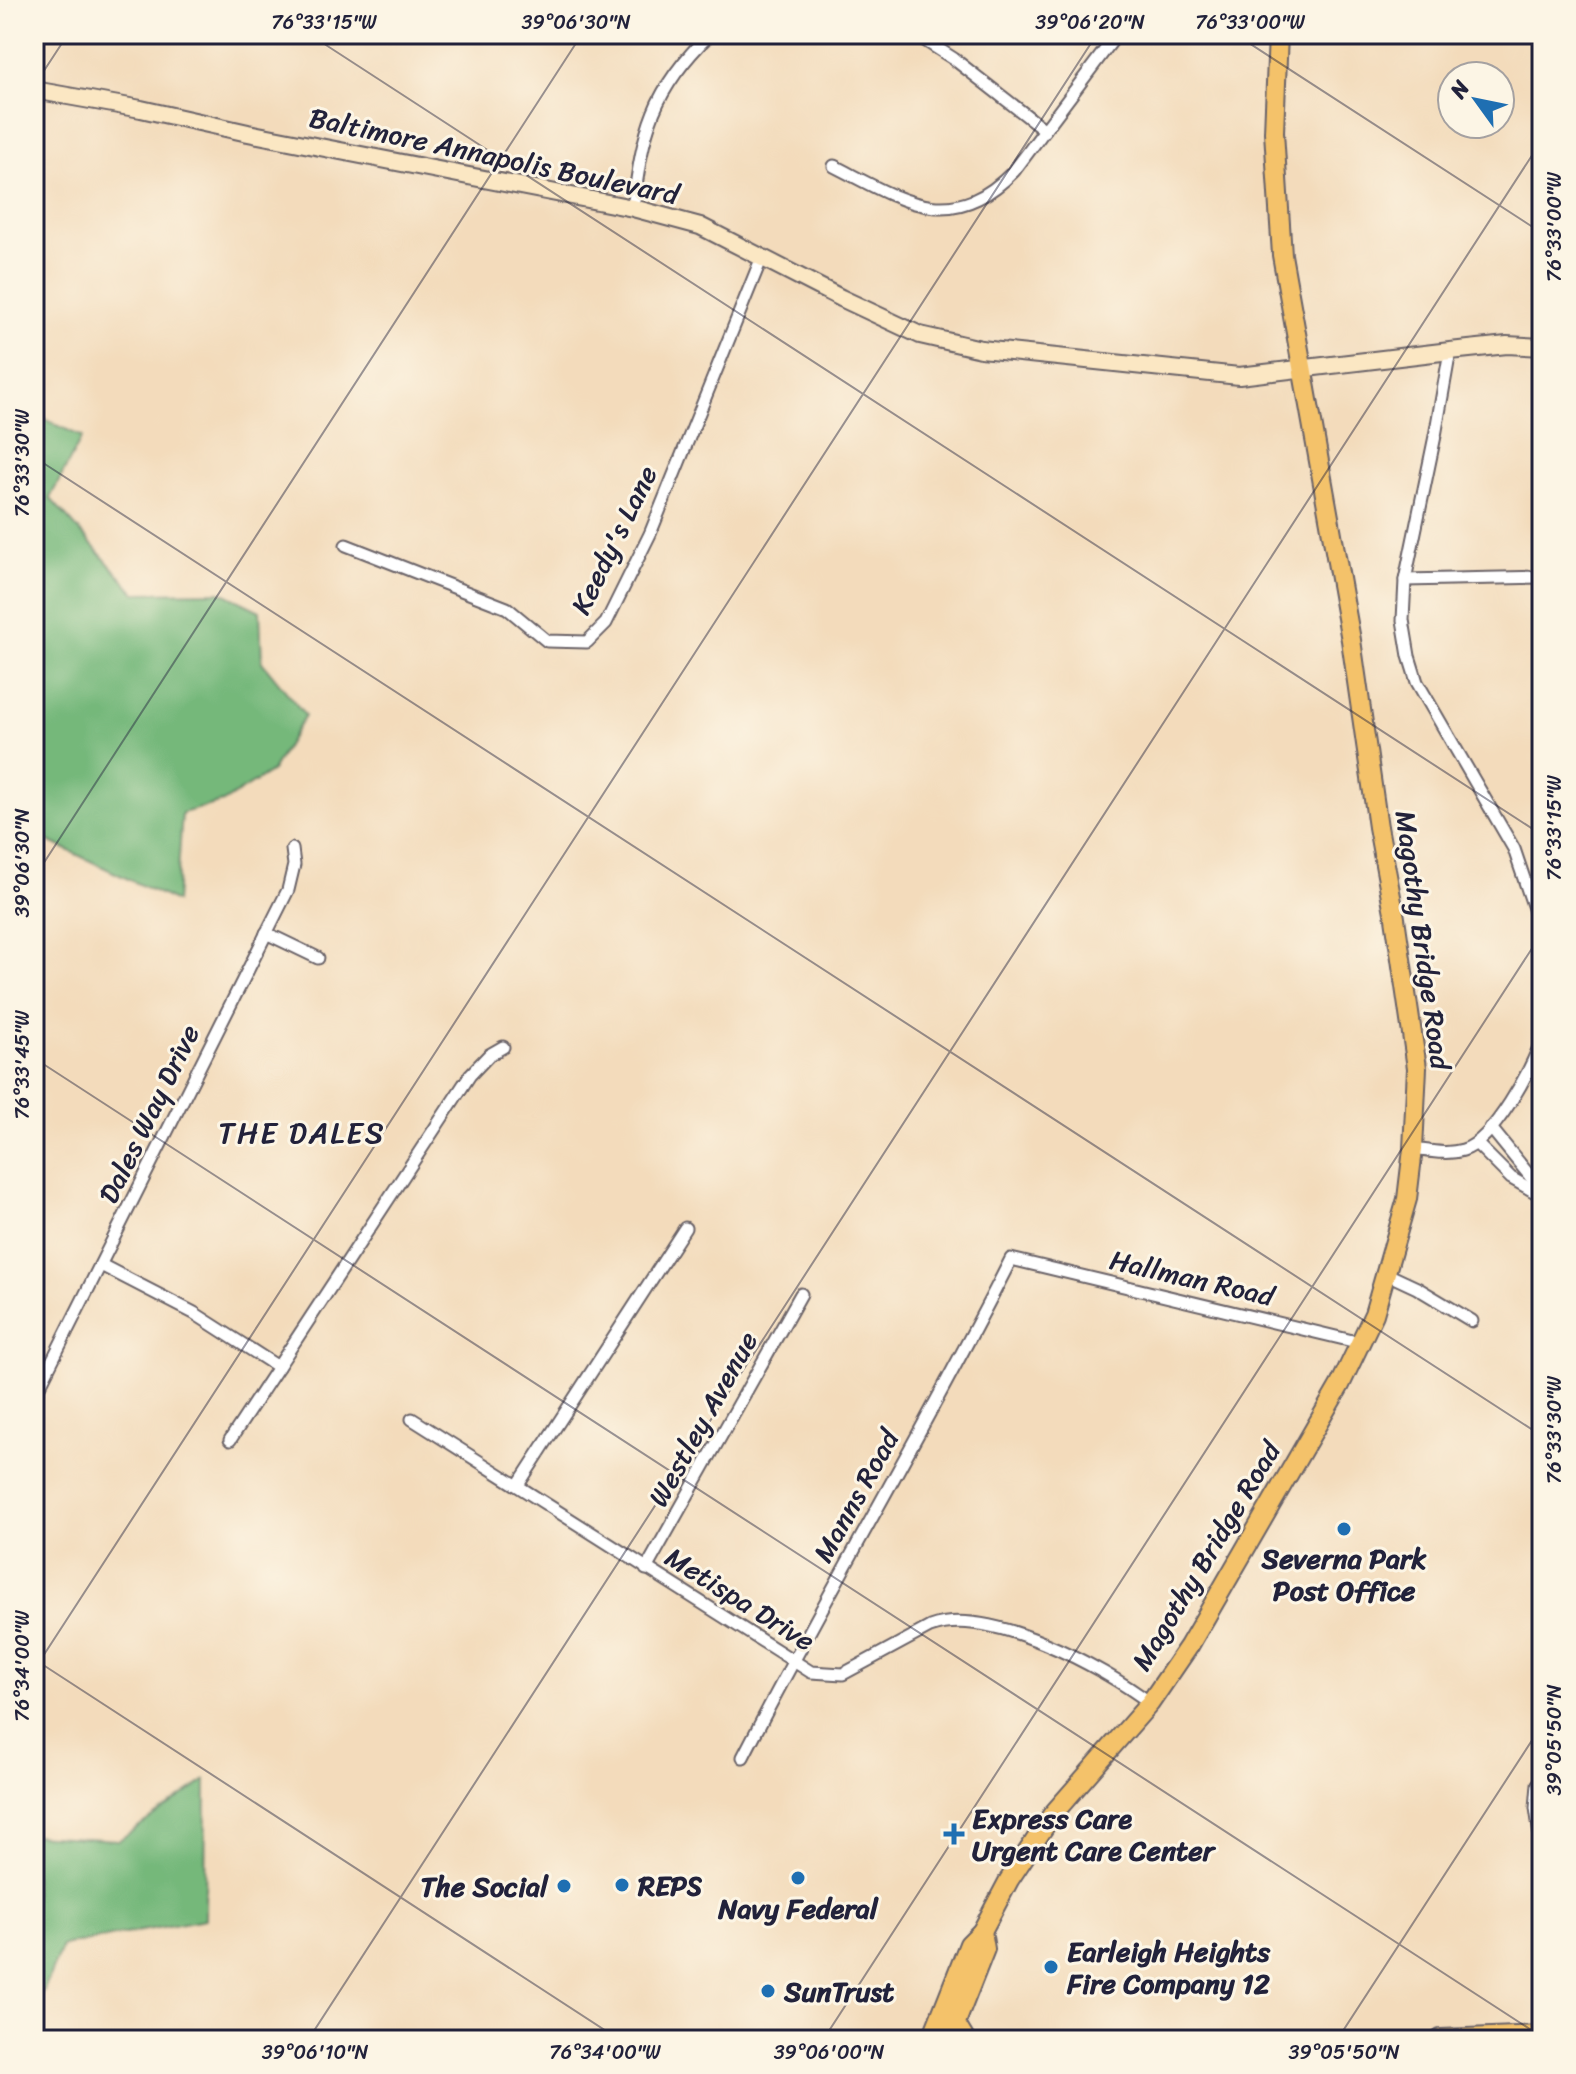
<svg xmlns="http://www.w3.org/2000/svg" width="1576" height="2074" viewBox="0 0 1576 2074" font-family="Sriracha,sans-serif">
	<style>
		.forest { fill: #75b87a; stroke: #4c6d5a; stroke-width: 2 }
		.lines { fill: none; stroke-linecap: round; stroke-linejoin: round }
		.street-casing { stroke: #6b6368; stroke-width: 15 }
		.secondary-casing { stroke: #6b6368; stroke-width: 20 }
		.primary-casing { stroke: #6b6368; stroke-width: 22 }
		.highway-casing { stroke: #6b6368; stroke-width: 24 }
		.street { stroke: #fff; stroke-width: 11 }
		.secondary { stroke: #fbe7c3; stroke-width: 16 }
		.primary { stroke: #f4c26a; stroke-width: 18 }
		.highway { stroke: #f4c26a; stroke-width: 20 }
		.ticks { fill: none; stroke: #22223b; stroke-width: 2; stroke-opacity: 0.45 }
		.poi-dot { fill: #1f6fb2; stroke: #fcf5e5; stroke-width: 3 }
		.labels { text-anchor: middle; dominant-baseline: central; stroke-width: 6; stroke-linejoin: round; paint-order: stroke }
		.street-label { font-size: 28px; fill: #22223b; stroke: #fcf5e5 }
		.poi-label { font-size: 28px; font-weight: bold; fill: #22223b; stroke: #fcf5e5; text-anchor: start }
		.neighbourhood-label { font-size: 30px; letter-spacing: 2px; fill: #22223b; stroke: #fcf5e5 }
		.neatline { fill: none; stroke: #22223b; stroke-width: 3 }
		.ticks-label { font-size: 20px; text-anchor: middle; fill: #22223b }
	</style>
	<rect width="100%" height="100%" fill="#fcf5e5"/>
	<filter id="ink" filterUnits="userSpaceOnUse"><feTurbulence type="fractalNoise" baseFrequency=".0125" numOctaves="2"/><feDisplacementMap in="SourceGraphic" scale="16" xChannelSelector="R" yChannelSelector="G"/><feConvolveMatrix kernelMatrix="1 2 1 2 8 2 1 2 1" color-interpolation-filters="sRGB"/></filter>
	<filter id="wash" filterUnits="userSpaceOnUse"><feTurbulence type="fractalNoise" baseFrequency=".006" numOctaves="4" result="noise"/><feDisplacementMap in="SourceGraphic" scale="32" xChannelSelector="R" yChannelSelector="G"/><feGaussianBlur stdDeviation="1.8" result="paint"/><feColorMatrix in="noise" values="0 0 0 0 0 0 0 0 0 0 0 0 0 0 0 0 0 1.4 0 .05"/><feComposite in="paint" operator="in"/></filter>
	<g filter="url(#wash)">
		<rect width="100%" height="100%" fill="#f3dbbb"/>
		<g class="forest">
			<polygon points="34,414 82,437 50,498 135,593 221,592 260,611 262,662 305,715 272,771 223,802 182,813 176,902 34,834 34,581 38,573 34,568"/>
			<polygon points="206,1780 205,1919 62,1946 34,2014 34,1835 119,1840"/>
		</g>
	</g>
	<g filter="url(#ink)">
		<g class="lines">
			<defs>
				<g id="street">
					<polyline points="915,34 954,59 1045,130"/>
					<path d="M834,166C901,200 951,236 1014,171L1117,34"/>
					<path d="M633,208C643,130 652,90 710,34"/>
					<polyline points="1450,351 1435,436 1405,580 1403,620 1409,656 1417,682 1514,849 1542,932"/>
					<polyline points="346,545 507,608 547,641 587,642 606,623 650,534 762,257"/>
					<polyline points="1405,580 1541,577"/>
					<polyline points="266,933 318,958"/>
					<polyline points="1491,1128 1542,1191"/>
					<polyline points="1477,1144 1511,1178 1542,1196"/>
					<path d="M1413,1149C1430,1151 1447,1155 1463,1150C1494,1141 1532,1068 1542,1039"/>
					<polyline points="101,1265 194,1313 278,1367"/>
					<polyline points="1387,1274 1417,1288 1472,1321"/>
					<polyline points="34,1397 288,890 294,865 292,849"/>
					<path d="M412,1419L811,1672L843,1674L930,1627C988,1605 1103,1667 1150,1703"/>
					<polyline points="230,1440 470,1075 489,1055 503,1047"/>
					<polyline points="518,1485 685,1228"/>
					<polyline points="646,1569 801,1294"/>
					<path d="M743,1757C829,1589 926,1427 1011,1259L1361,1343"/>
					<polyline points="1538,1784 1536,1808 1542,1849"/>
				</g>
				<polyline id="secondary" points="34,90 141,109 248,133 633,208 700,226 841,298 920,335 981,349 1239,376 1450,351 1507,345 1542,347"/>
				<g id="primary">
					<polyline points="931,2040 969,1944 982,1931 1009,1880 1052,1815 1150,1703 1189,1646 1340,1385 1374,1314 1407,1199 1413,1149 1417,1068 1395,918 1378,827 1351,640 1282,255 1274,132 1278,34"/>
					<polyline points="949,2040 985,1949 982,1931"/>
				</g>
				<g id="highway">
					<polyline points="955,2025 964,2040"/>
					<polyline points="1441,2040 1542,2036"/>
				</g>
			</defs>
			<use href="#street" class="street-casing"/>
			<use href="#secondary" class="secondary-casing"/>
			<use href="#primary" class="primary-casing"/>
			<use href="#highway" class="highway-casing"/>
			<use href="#street" class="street"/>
			<use href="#secondary" class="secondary"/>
			<use href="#primary" class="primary"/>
			<use href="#highway" class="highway"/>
		</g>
	</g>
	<path class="ticks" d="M309,34L1542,835M1235,34L1542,233M34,86L68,34M34,457L1542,1436M34,878L582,34M34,1058L1542,2037M34,1659L620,2040M34,1670L1097,34M308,2040L1542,140M823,2040L1542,933M1337,2040L1542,1725"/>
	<g class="poi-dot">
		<circle cx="1344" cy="1529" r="8"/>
		<path d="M950 1822h8v8h8v8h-8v8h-8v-8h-8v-8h8z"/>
		<circle cx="798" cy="1878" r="8"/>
		<circle cx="622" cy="1885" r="8"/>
		<circle cx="564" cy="1886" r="8"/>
		<circle cx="1051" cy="1967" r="8"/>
		<circle cx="768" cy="1991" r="8"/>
	</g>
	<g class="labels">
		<g class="street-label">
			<text transform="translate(494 156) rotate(12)">Baltimore Annapolis Boulevard</text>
			<text transform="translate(614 540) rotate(-64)">Keedy's Lane</text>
			<text transform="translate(1423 940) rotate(82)">Magothy Bridge Road</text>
			<text transform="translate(149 1114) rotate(-64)">Dales Way Drive</text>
			<text transform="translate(1192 1278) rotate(13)">Hallman Road</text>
			<text transform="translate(703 1419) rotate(-61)">Westley Avenue</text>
			<text transform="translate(856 1496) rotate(-61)">Manns Road</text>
			<text transform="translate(1206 1556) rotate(-59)">Magothy Bridge Road</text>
			<text transform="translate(740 1599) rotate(32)">Metispa Drive</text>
		</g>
		<g class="poi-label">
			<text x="1344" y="1558" text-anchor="middle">Severna Park<tspan x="1344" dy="32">Post Office</tspan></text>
			<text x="972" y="1818">Express Care<tspan x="972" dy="32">Urgent Care Center</tspan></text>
			<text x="638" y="1885">REPS</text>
			<text x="548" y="1886" text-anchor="end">The Social</text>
			<text x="798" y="1908" text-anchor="middle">Navy Federal</text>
			<text x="1067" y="1951">Earleigh Heights<tspan x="1067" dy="32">Fire Company 12</tspan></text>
			<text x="784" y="1991">SunTrust</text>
		</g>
		<g class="neighbourhood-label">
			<text x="302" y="1133">THE DALES</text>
		</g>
	</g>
	<rect width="1576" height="2074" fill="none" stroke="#fcf5e5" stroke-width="88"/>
	<g transform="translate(1476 100) rotate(303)"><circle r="38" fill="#fcf5e5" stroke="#a5a1a1" stroke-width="2"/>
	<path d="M0-6L14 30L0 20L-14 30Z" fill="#1f6fb2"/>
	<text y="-12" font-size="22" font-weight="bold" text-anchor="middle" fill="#22223b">N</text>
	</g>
	<rect x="44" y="44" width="1488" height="1986" class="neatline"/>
	<g class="ticks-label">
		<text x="324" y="29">76°33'15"W</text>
		<text x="576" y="29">39°06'30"N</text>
		<text x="1090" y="29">39°06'20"N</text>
		<text x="1250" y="29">76°33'00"W</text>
		<text transform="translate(1554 227) rotate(-90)" y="7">76°33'00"W</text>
		<text transform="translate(22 463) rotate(-90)" y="7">76°33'30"W</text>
		<text transform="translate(1554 828) rotate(-90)" y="7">76°33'15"W</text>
		<text transform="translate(22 863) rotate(-90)" y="7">39°06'30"N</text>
		<text transform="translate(22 1065) rotate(-90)" y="7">76°33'45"W</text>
		<text transform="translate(1554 1430) rotate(-90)" y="7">76°33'30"W</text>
		<text transform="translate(22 1666) rotate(-90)" y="7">76°34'00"W</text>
		<text transform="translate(1554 1740) rotate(-90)" y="7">39°05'50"N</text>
		<text x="315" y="2059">39°06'10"N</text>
		<text x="605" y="2059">76°34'00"W</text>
		<text x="829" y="2059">39°06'00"N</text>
		<text x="1344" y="2059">39°05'50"N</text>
	</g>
</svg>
